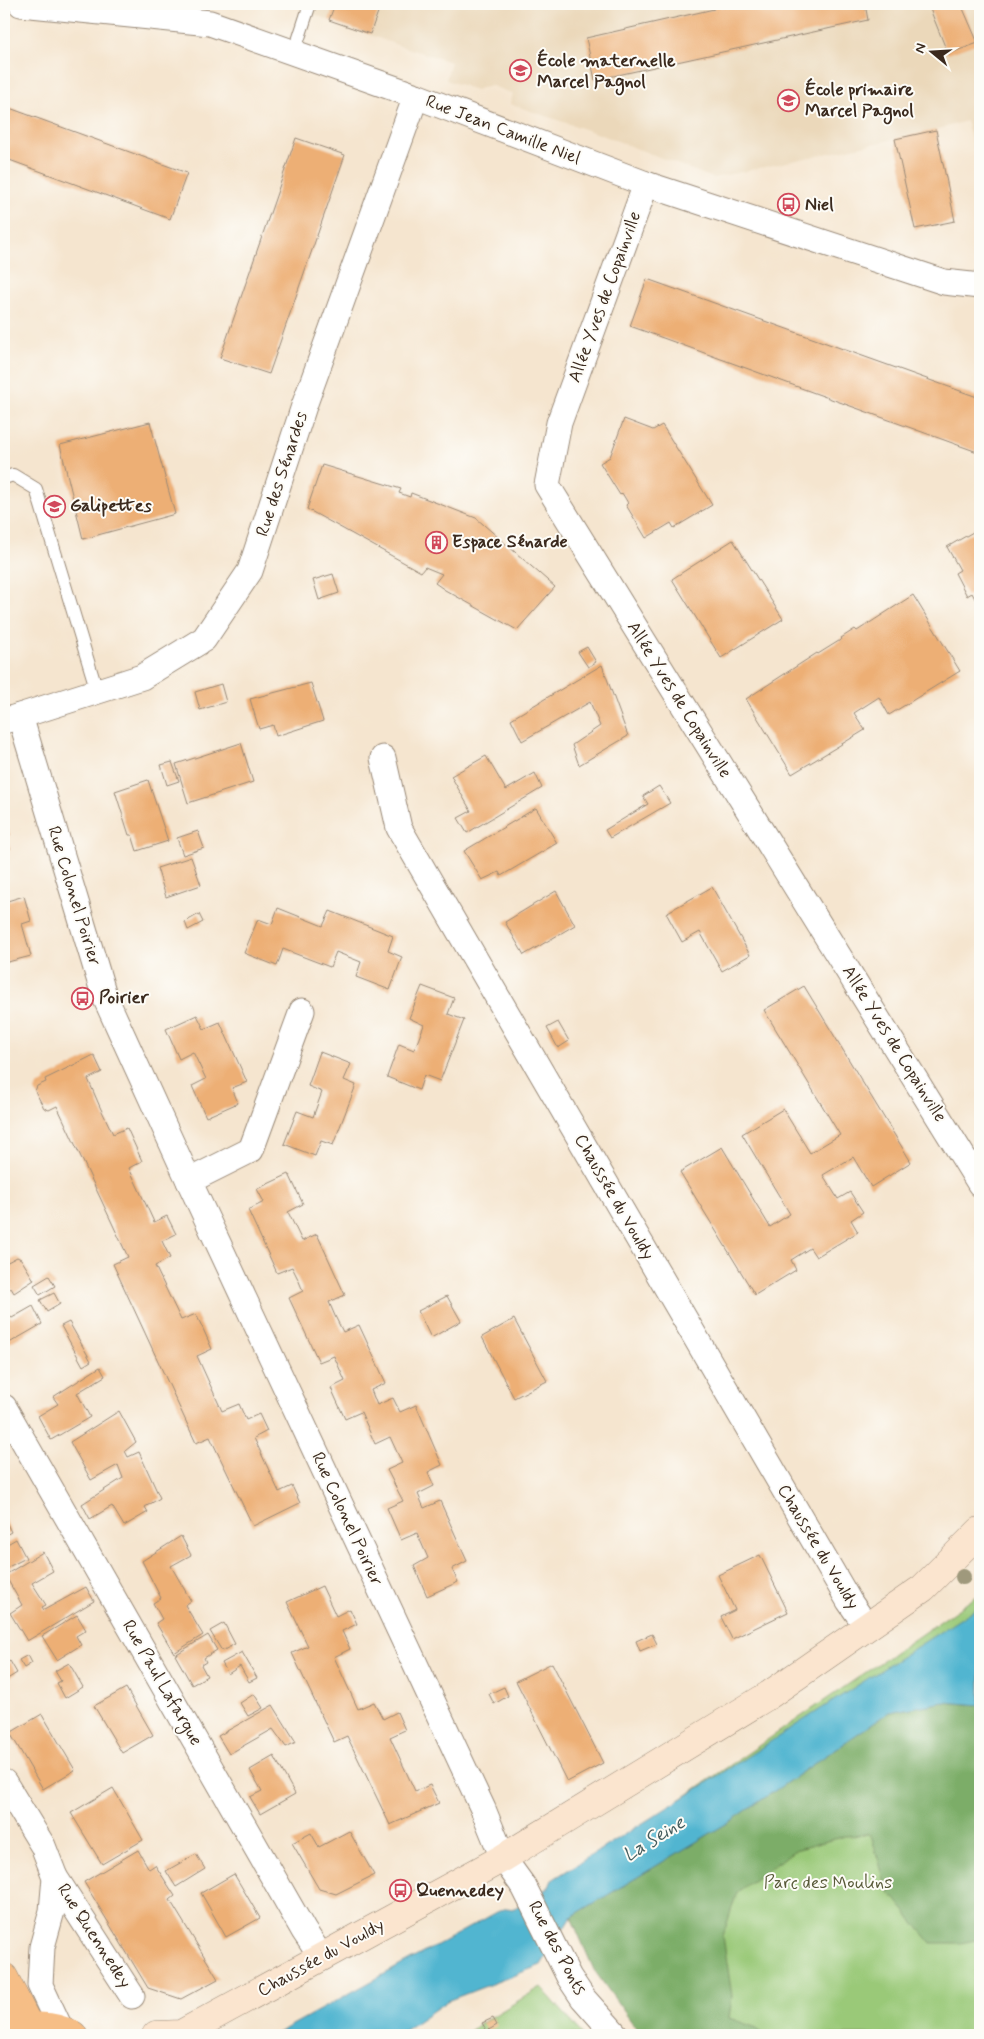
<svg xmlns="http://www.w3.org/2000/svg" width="984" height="2039" viewBox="0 0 984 2039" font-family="Mynerve,sans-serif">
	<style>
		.built { fill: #ebd8ba }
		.green { fill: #9ac978; stroke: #6a7a4b }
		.forest { fill: #7bad68; stroke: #5b6c43 }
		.water { fill: #51b5d0; stroke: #467077 }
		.building { fill: #edaf74 }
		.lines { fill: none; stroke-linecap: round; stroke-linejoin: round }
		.lane-casing { stroke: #988876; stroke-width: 14 }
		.street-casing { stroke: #988876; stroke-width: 27 }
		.secondary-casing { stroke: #988876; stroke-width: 29 }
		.primary-casing { stroke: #988876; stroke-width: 29 }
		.lane { stroke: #fff; stroke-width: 12 }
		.street { stroke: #fff; stroke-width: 25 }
		.secondary { stroke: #fbe5cf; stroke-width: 28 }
		.primary { stroke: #f6be86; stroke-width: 28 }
		.tree { fill: #9f997c }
		.labels { text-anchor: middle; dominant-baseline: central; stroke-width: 4; stroke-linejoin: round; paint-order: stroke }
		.poi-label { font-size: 18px; font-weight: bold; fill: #3b2a1e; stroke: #fdfcf7; text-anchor: start }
		.street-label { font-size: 18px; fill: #3b2a1e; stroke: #fdfcf7 }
		.park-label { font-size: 18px; fill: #585a39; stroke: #fdfcf7 }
		.water-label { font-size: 19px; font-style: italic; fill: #435b5c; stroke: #fdfcf7 }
	</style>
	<rect width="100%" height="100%" fill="#fdfcf7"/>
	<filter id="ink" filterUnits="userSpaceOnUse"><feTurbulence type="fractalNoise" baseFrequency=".02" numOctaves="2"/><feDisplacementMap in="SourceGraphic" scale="10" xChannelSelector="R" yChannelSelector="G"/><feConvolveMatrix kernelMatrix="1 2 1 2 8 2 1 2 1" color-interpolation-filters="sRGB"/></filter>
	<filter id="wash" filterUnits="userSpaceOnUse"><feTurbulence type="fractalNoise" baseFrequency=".0096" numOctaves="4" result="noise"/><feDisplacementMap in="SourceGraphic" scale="20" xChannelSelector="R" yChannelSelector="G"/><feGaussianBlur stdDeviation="1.12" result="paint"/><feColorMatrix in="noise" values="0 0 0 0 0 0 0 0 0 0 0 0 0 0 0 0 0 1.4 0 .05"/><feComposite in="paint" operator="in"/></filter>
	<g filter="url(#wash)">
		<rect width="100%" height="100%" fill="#f5e5cf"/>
		<polygon class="built" points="295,4 980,4 980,167 979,167 966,121 936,130 713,178 602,135 510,104 513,94 490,85 476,90 446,80 451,62 400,46 294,7"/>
		<g class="green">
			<polygon points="980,1594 980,2035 663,2035 557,1884"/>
			<polygon points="541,1987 583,2035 462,2035"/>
		</g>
		<polygon class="forest" points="944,1702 980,1705 980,1939 962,1943 931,1943 887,1889 871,1835 845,1836 795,1850 737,1892 723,1936 732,1996 729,2018 757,2028 763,2035 641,2035 594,1970 571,1917 731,1821 889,1712"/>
		<polygon class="water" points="980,1606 980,1705 944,1702 889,1712 731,1821 571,1917 541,1965 447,2001 398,2035 274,2035 497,1912 507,1908 513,1909 549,1887 552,1880 705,1784"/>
		<g id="blocks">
			<g class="building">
				<polygon points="335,4 381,4 370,34 329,20"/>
				<polygon points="713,4 721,4 721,8 738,4 865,4 868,20 595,80 586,38 714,9"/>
				<polygon points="928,4 961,4 978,43 948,54"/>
				<polygon points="4,106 187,173 170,219 4,158"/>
				<polygon points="936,130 955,221 915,229 895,139"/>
				<polygon points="296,138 345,155 269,374 220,358"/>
				<polygon points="647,279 980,398 980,453 630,326"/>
				<polygon points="624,419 653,430 662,425 712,505 674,528 671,523 646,538 626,505 628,503 622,493 620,495 600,463 610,457"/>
				<polygon points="150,422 175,514 83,539 60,445"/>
				<polygon points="322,465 401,489 399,493 410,497 411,493 476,518 555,587 517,630 445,590 435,583 442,574 425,567 421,572 307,509"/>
				<polygon points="980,528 980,608 972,593 967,596 955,573 960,570 947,547"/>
				<polygon points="733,540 783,619 721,658 672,579"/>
				<polygon points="333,574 339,593 319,600 313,580"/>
				<polygon points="913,595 960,671 889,715 879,697 854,713 865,730 792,774 746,699 817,653 818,654 842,639 841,638 855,629 857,631"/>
				<polygon points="587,647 596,662 588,667 578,652"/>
				<polygon points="602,665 628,736 579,765 572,745 600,726 590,702 522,741 511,719"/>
				<polygon points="311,683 323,721 276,736 273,725 259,729 250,699"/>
				<polygon points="221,684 226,702 200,710 195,692"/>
				<polygon points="241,743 253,782 188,803 176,764"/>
				<polygon points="486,756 506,790 535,773 542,788 467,833 458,818 471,811 451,776"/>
				<polygon points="172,762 179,781 167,785 161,765"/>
				<polygon points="148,780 168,841 137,851 132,835 129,835 115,791"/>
				<polygon points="659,786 670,803 610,838 605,830 648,804 643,796"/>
				<polygon points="536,808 557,843 501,876 499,872 482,880 464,851"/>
				<polygon points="7,826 10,835 6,836 10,849 4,851 4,827"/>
				<polygon points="198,831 204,848 183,855 177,838"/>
				<polygon points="191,857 201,885 166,897 157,868"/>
				<polygon points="712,887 750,955 722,971 700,932 682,942 666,913"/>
				<polygon points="556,891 575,925 524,955 505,922"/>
				<polygon points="24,896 31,921 22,924 31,956 4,963 4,902"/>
				<polygon points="278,908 323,926 330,911 393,936 388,951 402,957 390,990 356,977 361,962 336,952 330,967 283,949 277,966 244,953 258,919 272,924"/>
				<polygon points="199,914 203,922 188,930 185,922"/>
				<polygon points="422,986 454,998 448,1014 464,1020 440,1081 424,1075 419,1090 387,1077 399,1044 414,1050 419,1038 424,1025 409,1018"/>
				<polygon points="804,986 911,1162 871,1187 853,1157 823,1175 838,1199 850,1192 863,1212 851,1220 858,1232 816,1257 810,1248 791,1260 796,1270 755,1295 680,1172 722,1147 770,1227 790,1214 742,1134 783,1109 810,1153 840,1135 764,1010"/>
				<polygon points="197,1015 204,1029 220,1022 247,1082 232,1088 238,1103 206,1117 192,1086 206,1079 193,1052 179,1059 166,1029"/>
				<polygon points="558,1022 569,1041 558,1048 547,1028"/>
				<polygon points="320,1052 351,1064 344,1080 356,1085 333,1145 321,1141 315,1156 284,1144 297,1111 313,1117 322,1092 308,1086"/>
				<polygon points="94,1055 102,1072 88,1079 100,1107 113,1134 127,1128 142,1161 129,1168 154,1222 167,1216 176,1234 162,1241 170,1258 155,1266 181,1320 196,1314 204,1331 212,1349 197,1356 222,1411 239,1404 246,1420 259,1414 267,1431 254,1438 279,1492 292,1486 300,1503 253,1526 210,1437 196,1443 113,1264 128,1257 57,1106 49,1110 44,1108 35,1091 37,1086 46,1082 45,1079"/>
				<polygon points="289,1174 303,1204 288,1212 302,1241 317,1234 345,1295 329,1302 335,1316 343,1332 359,1325 386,1383 371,1390 377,1405 393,1398 400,1412 416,1405 442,1465 428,1472 434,1486 418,1494 424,1508 440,1501 467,1561 452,1569 458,1582 427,1596 414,1566 428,1558 417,1533 401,1540 387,1508 403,1501 387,1470 402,1463 390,1437 375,1444 361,1412 345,1419 331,1388 345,1381 334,1356 319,1362 289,1298 303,1291 298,1279 292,1267 277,1273 248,1210 264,1202 257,1189"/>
				<polygon points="17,1257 21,1259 34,1280 14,1293 11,1288 4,1292 4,1264"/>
				<polygon points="49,1276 55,1286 40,1295 34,1285"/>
				<polygon points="54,1293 60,1304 47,1312 40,1300"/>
				<polygon points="447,1296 461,1321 431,1338 418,1311"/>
				<polygon points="33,1306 42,1324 4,1346 4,1320 9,1316 12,1318"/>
				<polygon points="514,1319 547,1381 514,1398 482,1337"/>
				<polygon points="69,1322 91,1361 83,1366 61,1326"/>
				<polygon points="100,1367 105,1376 77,1393 90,1417 51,1440 38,1416 58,1404 53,1397"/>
				<polygon points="119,1411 136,1442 125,1451 128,1457 139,1452 160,1498 145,1507 148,1512 124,1526 112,1506 90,1519 82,1504 123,1478 118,1465 91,1480 70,1442"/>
				<polygon points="4,1518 11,1532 4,1536"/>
				<polygon points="181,1536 191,1555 171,1566 191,1601 185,1605 203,1635 174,1653 156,1623 162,1619 153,1603 161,1598 142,1561"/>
				<polygon points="16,1539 26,1558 4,1569 4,1546"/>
				<polygon points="43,1552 53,1571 32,1583 46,1605 42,1607 44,1610 86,1587 94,1601 27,1641 10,1613 22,1605 5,1575"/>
				<polygon points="760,1555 788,1612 732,1639 721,1617 735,1610 718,1575"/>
				<polygon points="322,1586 336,1616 350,1609 357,1624 342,1631 350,1649 334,1657 358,1709 374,1702 383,1719 397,1712 405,1730 390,1737 415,1791 430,1785 439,1803 390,1825 347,1736 334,1742 292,1653 308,1646 287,1602"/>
				<polygon points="77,1615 86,1630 76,1636 81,1645 57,1660 42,1636"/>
				<polygon points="224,1623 235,1644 222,1651 210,1631"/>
				<polygon points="652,1634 657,1644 640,1651 636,1641"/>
				<polygon points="208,1635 217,1650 204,1658 206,1662 201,1665 207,1676 192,1685 175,1655"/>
				<polygon points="242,1652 257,1678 249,1682 240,1666 228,1674 222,1663"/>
				<polygon points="28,1655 32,1663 24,1668 19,1660"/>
				<polygon points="10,1661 17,1673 4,1681 4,1665"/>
				<polygon points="69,1663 83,1687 65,1698 57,1683 61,1681 55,1671"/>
				<polygon points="552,1663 603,1763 567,1782 516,1681"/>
				<polygon points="504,1687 508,1696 494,1704 489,1694"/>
				<polygon points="126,1688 153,1735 122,1753 94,1706"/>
				<polygon points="254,1694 263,1708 248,1716 240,1703"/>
				<polygon points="273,1705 296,1742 286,1747 273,1729 229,1754 218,1736"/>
				<polygon points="42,1714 75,1770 43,1789 10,1733"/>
				<polygon points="274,1756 295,1794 260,1814 250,1797 262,1791 250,1770"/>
				<polygon points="113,1788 143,1840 102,1864 71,1813"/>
				<polygon points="349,1831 374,1875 336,1894 319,1889 292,1843 311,1833 319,1847"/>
				<polygon points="138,1850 149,1869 155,1865 175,1896 170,1900 218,1979 181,1999 148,1988 84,1882"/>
				<polygon points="196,1854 205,1869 176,1887 166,1871"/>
				<polygon points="234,1874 260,1918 226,1937 201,1893"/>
				<polygon points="493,2018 497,2025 487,2031 482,2023"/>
			</g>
		</g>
	</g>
	<g filter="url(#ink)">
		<use href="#blocks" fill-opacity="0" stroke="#988876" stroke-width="1"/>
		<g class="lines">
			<defs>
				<g id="lane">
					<polyline points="294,53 310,4"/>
					<polyline points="4,478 13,475 36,489 97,691"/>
				</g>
				<g id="street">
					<polyline points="21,4 210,23 416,96 646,184 944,282 980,286"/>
					<polyline points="646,184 559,423 547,485 980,1184"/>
					<polyline points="20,716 104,995 189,1181 483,1809 503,1858 524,1887 569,1977 583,1998 616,2035"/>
					<polyline points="4,721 142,677 204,639 250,571 304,406 416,96"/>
					<polyline points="383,758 399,828 849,1601 867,1627"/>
					<polyline points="189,1181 251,1150 302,1011"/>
					<polyline points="4,1407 304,1931 322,1958"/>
					<polyline points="4,1782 43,1846 55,1877 52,1911 42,1947 40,1985 61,2030"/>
					<polyline points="55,1877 132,1996"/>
				</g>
				<polyline id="secondary" points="156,2035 181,2034 503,1858 769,1695 923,1588 980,1531"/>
				<g id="primary">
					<polyline points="4,1977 29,2026"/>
					<path d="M4,2030C26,2026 53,2023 73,2035"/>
				</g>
			</defs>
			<use href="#lane" class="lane-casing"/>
			<use href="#street" class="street-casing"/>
			<use href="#secondary" class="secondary-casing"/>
			<use href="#primary" class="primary-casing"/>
			<use href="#lane" class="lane"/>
			<use href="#street" class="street"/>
			<use href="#secondary" class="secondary"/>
			<use href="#primary" class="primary"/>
		</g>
		<circle class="tree" cx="963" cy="1577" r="8"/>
	</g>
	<defs>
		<symbol id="school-ring" viewBox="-11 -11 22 22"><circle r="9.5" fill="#fdfcf7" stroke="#d1495b" stroke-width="1.5"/><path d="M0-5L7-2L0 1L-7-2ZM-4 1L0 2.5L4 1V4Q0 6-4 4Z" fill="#d1495b"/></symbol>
		<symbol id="bus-ring" viewBox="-11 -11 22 22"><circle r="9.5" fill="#fdfcf7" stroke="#d1495b" stroke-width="1.5"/><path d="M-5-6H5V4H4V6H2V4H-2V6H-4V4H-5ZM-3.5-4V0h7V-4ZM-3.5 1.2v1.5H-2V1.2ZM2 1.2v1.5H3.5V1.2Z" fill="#d1495b"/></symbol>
		<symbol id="building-ring" viewBox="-11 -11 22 22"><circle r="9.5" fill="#fdfcf7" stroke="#d1495b" stroke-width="1.5"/><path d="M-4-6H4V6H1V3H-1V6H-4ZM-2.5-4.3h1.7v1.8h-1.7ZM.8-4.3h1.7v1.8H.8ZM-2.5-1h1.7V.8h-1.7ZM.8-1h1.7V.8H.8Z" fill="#d1495b"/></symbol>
	</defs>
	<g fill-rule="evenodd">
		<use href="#school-ring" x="508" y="58" width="25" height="25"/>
		<use href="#school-ring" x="776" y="88" width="25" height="25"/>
		<use href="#bus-ring" x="776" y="192" width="25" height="25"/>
		<use href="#school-ring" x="42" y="494" width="25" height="25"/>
		<use href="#building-ring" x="424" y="530" width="25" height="25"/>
		<use href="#bus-ring" x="70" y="986" width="25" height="25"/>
		<use href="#bus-ring" x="388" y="1878" width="25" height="25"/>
	</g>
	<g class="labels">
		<g class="poi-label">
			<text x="537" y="61">École maternelle<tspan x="537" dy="21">Marcel Pagnol</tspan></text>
			<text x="805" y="90">École primaire<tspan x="805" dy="21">Marcel Pagnol</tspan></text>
			<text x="805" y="205">Niel</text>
			<text x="70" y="506">Galipettes</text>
			<text x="452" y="542">Espace Sénarde</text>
			<text x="99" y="998">Poirier</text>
			<text x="416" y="1891">Quennedey</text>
		</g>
		<g class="street-label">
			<text transform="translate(503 130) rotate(21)">Rue Jean Camille Niel</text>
			<text transform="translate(605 297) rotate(-70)">Allée Yves de Copainville</text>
			<text transform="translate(282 474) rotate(-72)">Rue des Sénardes</text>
			<text transform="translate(679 700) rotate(58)">Allée Yves de Copainville</text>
			<text transform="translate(74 896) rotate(73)">Rue Colonel Poirier</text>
			<text transform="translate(894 1044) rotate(58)">Allée Yves de Copainville</text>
			<text transform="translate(614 1197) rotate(60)">Chaussée du Vouldy</text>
			<text transform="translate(347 1519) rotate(65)">Rue Colonel Poirier</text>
			<text transform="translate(818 1547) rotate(59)">Chaussée du Vouldy</text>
			<text transform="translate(162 1683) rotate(60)">Rue Paul Lafargue</text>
			<text transform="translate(94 1936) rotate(57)">Rue Quennedey</text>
			<text transform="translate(557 1948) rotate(62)">Rue des Ponts</text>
			<text transform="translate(321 1958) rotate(-29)">Chaussée du Vouldy</text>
		</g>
		<g class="park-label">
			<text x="828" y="1883">Parc des Moulins</text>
		</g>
		<g class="water-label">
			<text transform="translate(654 1839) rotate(-32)">La Seine</text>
		</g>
	</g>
	<rect width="984" height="2039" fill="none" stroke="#fdfcf7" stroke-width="20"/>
	<g transform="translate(932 52) rotate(288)" stroke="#fdfcf7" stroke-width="4" paint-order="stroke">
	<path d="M0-4L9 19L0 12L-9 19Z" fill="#3b2a1e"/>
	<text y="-8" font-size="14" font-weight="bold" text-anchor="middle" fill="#3b2a1e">N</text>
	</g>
</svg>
